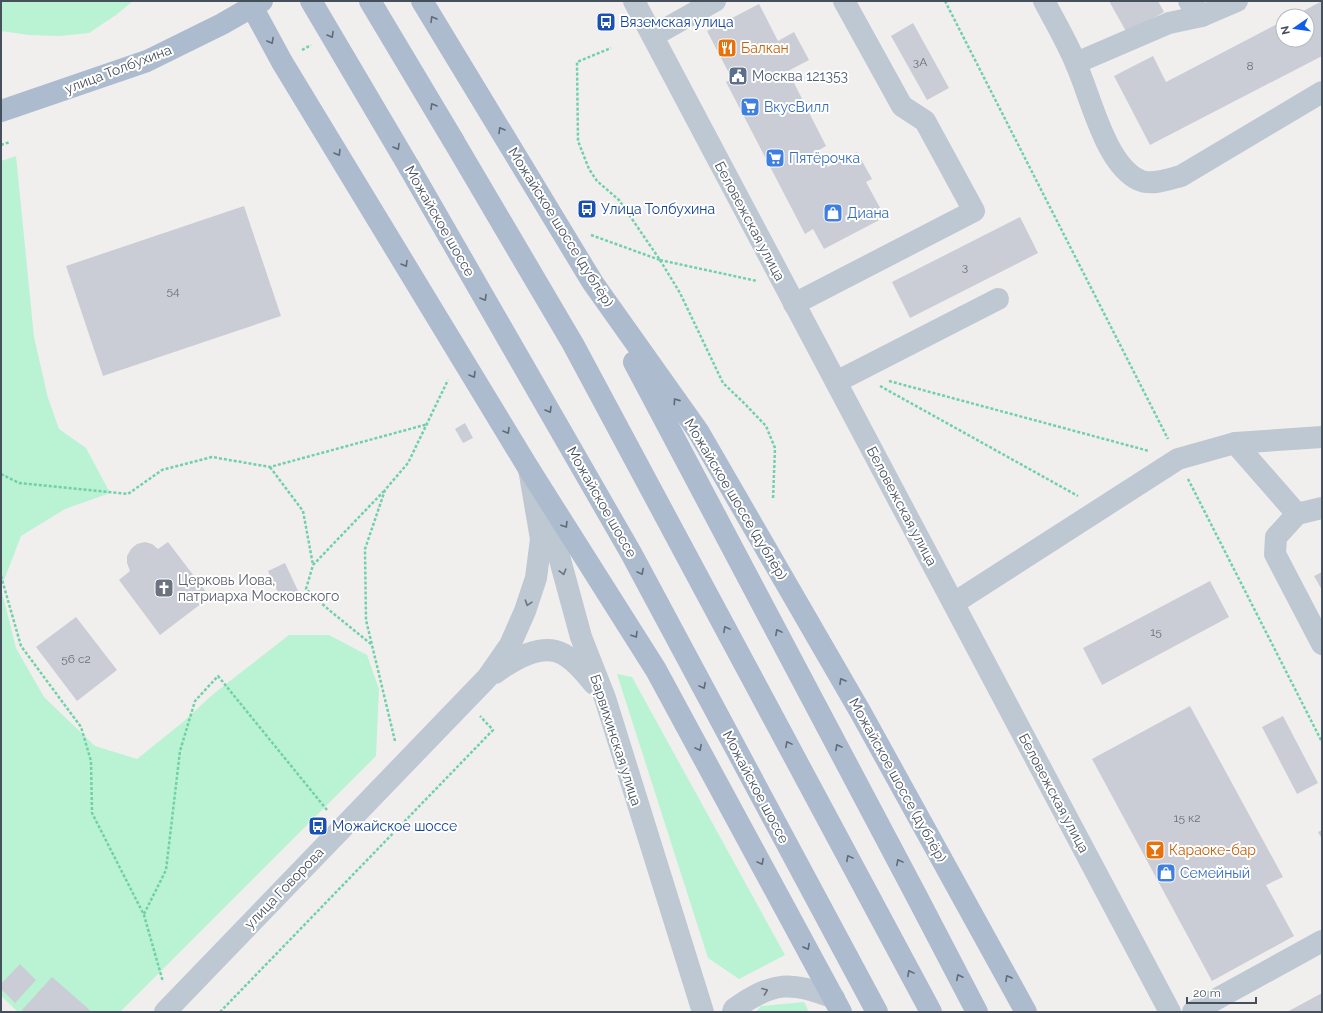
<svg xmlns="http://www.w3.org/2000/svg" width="1323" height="1013" viewBox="0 0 1323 1013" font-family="Raleway,sans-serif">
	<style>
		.green { fill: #baf2d4 }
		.building { fill: #cacdd5 }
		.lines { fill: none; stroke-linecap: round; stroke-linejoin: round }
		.path { stroke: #70d1a9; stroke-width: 2.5; stroke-dasharray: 3 2; stroke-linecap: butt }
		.minor { stroke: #bec8d2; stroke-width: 22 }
		.major { stroke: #adbbcf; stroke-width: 22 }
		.major-bridge { stroke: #adbbcf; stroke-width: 22 }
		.oneway { stroke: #606b7a }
		.oneway2 { stroke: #6a7480 }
		.labels { text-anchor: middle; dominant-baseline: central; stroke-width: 4; stroke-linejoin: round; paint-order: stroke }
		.number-label { font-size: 12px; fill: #676f7b }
		.transit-label { font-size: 14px; fill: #164399; stroke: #fff; text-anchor: start }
		.food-label { font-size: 14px; fill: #c56008; stroke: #fff; text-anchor: start }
		.street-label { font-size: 14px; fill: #46505d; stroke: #fff }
		.service-label { font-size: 14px; fill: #4e5e75; stroke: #fff; text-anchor: start }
		.shop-label { font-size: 14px; fill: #366cbe; stroke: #fff; text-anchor: start }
		.worship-label { font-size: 14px; fill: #5b616d; stroke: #fff; text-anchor: start }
	</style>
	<rect width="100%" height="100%" fill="#f1efee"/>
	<g class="green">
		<polygon points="1,1 133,1 116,15 89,33 60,36 29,35 1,31"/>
		<polygon points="16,156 34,337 48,398 59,429 86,448 110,493 65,509 21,536 1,588 1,161"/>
		<polygon points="1,588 16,648 44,697 95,746 137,759 183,722 212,695 289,635 329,635 367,655 379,689 376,756 120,1012 18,1012 1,996"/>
		<polygon points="617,674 632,677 785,955 739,979 708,958"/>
		<polygon points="804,1002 809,1012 756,1012 761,1006"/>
	</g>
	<g class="building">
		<polygon points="1109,1 1158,1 1164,12 1127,33"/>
		<polygon points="1322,1 1322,56 1150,145 1114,76 1153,56 1166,82 1283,21 1283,40 1307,40 1307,16 1294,16"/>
		<polygon points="759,4 778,41 794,32 809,60 788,71 826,146 819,150 828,167 857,152 872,179 866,182 885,217 824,249 813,229 805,234 726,82 732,79 707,31"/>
		<polygon points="913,23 949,88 927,100 891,36"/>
		<polygon points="244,206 281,316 103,376 66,266"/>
		<polygon points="1020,217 1038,253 910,318 892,282"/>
		<polygon points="465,423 473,438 463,443 455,429"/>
		<polygon points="145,542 152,544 158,549 168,542 210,597 160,635 119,580 130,571 127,563 127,556 131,549 137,544"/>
		<polygon points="285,563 299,593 282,601 268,571"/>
		<polygon points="1322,572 1322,590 1314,576"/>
		<polygon points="1210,581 1229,617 1102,685 1083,648"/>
		<polygon points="76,617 117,670 77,701 36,647"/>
		<polygon points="1190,706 1283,877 1266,885 1294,936 1212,981 1092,759"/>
		<polygon points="1283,716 1318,783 1297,794 1262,727"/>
		<polygon points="1322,830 1322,839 1318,832"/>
		<polygon points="20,964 36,980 15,1003 1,989 1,984"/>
		<polygon points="52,977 92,1012 24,1012 22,1010"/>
		<polygon points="1322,993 1322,1012 1287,1012"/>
	</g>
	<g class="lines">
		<g class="path">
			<polyline points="945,1 1168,439"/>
			<polyline points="302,50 311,45"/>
			<polyline points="1,145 10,142"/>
			<polyline points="591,235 660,260 619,200 597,181 589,169 578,141 577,62 611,48"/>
			<polyline points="660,260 680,293 723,383 744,403 766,426 775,448 773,500"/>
			<polyline points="660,260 757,281"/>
			<polyline points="889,381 1149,451"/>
			<polyline points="880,386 1078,496"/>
			<polyline points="270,467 303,511 313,565"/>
			<polyline points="1,474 19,483 128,494 162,470 212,457 270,467 428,424"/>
			<polyline points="1188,479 1322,742"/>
			<polyline points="1,576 21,646 81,727 91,761 92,813 144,915 163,982"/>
			<polyline points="371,644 329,610 306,589 313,565 384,491"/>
			<polyline points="395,741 366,620 365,549 385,490 408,463 448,380"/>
			<polyline points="144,914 166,870 180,751 195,701 218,676 327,810"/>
			<polyline points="220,1012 493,730 480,716"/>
		</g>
		<g class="minor">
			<polyline points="634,1 1170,1012"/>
			<path d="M1044,1C1055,22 1067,42 1076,64C1091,97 1105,164 1139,180C1151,186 1169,179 1181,176L1322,92"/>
			<polyline points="1189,1 1202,16"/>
			<polyline points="653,36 715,1"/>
			<polyline points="1076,63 1169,23 1202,16 1237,1"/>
			<polyline points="794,304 974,211 925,121 902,106 844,1"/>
			<polyline points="836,382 998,299"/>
			<polyline points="1235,443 1297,514 1276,537 1275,554 1322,644"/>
			<polyline points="1297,514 1322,508"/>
			<polyline points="546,519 559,556 581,637 605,698 703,1012"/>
			<polyline points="954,603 1178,459 1235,443 1322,437"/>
			<path d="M495,673C513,660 541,642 563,654C576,661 586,674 594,684"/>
			<polyline points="165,1012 487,678 510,645 525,611 536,578 541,539 529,469"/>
			<path d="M733,1012L734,1009C774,981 790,981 834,998"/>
			<polyline points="1193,1012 1322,941"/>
		</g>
		<g class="major">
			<polyline points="249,1 282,62 529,469 656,670 841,1012"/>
			<polyline points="422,1 593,283 698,431 861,713 1026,1012"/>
			<polyline points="1,111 147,61 222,24 262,1"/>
			<polyline points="453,140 573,344 931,1012"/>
			<polyline points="409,167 631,553 877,1012"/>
			<polyline points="634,362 916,895 977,1012"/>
		</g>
		<g class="major-bridge">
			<polyline points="311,1 409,167"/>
			<polyline points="370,1 453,140"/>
		</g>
	</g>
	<defs><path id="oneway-chevron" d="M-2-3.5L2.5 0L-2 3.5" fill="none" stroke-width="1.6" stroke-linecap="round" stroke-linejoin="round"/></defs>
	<g class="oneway">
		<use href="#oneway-chevron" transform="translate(433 19) rotate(-121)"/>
		<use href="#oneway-chevron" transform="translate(331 35) rotate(60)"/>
		<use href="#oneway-chevron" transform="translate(271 41) rotate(61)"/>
		<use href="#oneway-chevron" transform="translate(433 106) rotate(-121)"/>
		<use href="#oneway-chevron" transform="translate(501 130) rotate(-121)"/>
		<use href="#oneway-chevron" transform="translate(397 147) rotate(60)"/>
		<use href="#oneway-chevron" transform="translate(338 153) rotate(59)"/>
		<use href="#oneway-chevron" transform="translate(405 264) rotate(59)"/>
		<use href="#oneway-chevron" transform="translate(484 298) rotate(60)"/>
		<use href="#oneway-chevron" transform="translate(473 375) rotate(59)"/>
		<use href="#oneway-chevron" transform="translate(676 401) rotate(-125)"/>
		<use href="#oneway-chevron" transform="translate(549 410) rotate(60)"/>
		<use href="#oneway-chevron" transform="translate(507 431) rotate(59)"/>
		<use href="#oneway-chevron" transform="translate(565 525) rotate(58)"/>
		<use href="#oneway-chevron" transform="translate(641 572) rotate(62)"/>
		<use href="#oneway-chevron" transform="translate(726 629) rotate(-118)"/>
		<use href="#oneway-chevron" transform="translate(778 632) rotate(-118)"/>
		<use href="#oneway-chevron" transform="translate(635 635) rotate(58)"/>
		<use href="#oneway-chevron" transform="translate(842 681) rotate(-120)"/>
		<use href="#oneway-chevron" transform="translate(703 686) rotate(62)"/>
		<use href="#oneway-chevron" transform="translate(788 744) rotate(-118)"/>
		<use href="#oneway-chevron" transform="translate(838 747) rotate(-118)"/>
		<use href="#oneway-chevron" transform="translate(699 748) rotate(62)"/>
		<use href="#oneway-chevron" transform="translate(849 858) rotate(-118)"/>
		<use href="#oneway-chevron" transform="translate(761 862) rotate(62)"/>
		<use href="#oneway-chevron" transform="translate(899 862) rotate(-118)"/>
		<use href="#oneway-chevron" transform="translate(807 947) rotate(61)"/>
		<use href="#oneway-chevron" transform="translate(910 973) rotate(-118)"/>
		<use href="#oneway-chevron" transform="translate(959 977) rotate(-117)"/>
		<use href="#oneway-chevron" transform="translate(1008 978) rotate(-119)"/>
	</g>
	<g class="oneway2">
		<use href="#oneway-chevron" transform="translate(563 572) rotate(75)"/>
		<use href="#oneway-chevron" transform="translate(528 603) rotate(108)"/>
		<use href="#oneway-chevron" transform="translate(765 991) rotate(-21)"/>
	</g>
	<defs>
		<symbol id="bus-square" viewBox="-11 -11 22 22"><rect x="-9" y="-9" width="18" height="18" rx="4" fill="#1a4fb4" stroke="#fff"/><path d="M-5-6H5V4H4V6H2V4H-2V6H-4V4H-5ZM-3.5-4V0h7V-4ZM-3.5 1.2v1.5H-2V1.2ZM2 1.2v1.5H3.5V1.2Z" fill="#fff"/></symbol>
		<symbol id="restaurant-square" viewBox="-11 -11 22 22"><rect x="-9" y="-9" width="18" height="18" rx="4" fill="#e8710a" stroke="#fff"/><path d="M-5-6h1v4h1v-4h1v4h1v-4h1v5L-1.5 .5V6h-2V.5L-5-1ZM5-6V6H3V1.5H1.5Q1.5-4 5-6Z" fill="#fff"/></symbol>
		<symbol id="civic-square" viewBox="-11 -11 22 22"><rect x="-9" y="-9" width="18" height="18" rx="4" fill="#5c6f8a" stroke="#fff"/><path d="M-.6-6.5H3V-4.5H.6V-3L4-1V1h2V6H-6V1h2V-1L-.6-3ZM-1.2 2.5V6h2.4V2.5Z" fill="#fff"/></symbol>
		<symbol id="supermarket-square" viewBox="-11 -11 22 22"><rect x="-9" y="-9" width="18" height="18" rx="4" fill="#3f7fe0" stroke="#fff"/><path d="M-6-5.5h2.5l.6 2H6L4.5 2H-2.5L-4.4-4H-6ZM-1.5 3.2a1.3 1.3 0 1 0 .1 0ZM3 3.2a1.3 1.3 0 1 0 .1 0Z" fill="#fff"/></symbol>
		<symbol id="shop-square" viewBox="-11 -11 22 22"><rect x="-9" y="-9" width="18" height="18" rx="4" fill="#3f7fe0" stroke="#fff"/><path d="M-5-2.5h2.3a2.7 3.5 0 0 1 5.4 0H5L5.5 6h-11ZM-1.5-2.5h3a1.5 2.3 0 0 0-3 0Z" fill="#fff"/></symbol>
		<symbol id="church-square" viewBox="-11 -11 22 22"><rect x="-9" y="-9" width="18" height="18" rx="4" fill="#6b7280" stroke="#fff"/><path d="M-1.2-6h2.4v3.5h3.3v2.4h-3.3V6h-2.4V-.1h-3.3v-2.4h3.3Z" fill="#fff"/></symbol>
		<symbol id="bar-square" viewBox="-11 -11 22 22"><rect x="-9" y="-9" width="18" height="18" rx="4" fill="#e8710a" stroke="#fff"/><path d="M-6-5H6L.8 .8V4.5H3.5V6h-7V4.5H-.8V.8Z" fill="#fff"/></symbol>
	</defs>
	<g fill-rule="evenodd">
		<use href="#bus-square" x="595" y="11" width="22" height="22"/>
		<use href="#restaurant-square" x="716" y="37" width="22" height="22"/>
		<use href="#civic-square" x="727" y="65" width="22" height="22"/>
		<use href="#supermarket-square" x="739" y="96" width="22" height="22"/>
		<use href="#supermarket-square" x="764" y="147" width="22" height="22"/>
		<use href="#bus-square" x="576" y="198" width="22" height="22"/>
		<use href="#shop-square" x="822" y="202" width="22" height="22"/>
		<use href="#church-square" x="153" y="577" width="22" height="22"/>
		<use href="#bus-square" x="307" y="815" width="22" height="22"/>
		<use href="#bar-square" x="1144" y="839" width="22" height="22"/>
		<use href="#shop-square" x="1155" y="862" width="22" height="22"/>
	</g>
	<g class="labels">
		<g class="number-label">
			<text x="920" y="62">3А</text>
			<text x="1250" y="66">8</text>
			<text x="965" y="267">3</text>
			<text x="173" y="291">54</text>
			<text x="1156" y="632">15</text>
			<text x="76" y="659">56 с2</text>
			<text x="1187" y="818">15 к2</text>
		</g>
		<g class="transit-label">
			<text x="620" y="22">Вяземская улица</text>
			<text x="601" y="209">Улица Толбухина</text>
			<text x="332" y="826">Можайское шоссе</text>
		</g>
		<g class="food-label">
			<text x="741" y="48">Балкан</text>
			<text x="1169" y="850">Караоке-бар</text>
		</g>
		<g class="street-label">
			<text transform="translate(118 69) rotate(-21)">улица Толбухина</text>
			<text transform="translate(440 221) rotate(60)">Можайское шоссе</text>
			<text transform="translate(750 221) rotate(62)">Беловежская улица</text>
			<text transform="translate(561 227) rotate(58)">Можайское шоссе (дублёр)</text>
			<text transform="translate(736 499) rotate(59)">Можайское шоссе (дублёр)</text>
			<text transform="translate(602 502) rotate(60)">Можайское шоссе</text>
			<text transform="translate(902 506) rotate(62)">Беловежская улица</text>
			<text transform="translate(616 740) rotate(72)">Барвихинская улица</text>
			<text transform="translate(898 780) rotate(61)">Можайское шоссе (дублёр)</text>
			<text transform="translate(756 787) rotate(62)">Можайское шоссе</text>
			<text transform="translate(1054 793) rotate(62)">Беловежская улица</text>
			<text transform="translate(284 888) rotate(-46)">улица Говорова</text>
		</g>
		<g class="service-label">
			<text x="752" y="76">Москва 121353</text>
		</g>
		<g class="shop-label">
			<text x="764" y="107">ВкусВилл</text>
			<text x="789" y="158">Пятёрочка</text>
			<text x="847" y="213">Диана</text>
			<text x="1180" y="873">Семейный</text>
		</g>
		<g class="worship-label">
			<text x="178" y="580">Церковь Иова,<tspan x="178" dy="16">патриарха Московского</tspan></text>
		</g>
	</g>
	<rect width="1323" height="1013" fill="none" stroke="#46505d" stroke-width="4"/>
	<g transform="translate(1295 28) rotate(257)"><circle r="19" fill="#ffffff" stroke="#b5b9be"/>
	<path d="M0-3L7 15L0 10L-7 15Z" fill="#0f5eeb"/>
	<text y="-6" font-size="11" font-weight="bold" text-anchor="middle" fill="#46505d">N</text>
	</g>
	<path d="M1187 997v6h69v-6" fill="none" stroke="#46505d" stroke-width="2"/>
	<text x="1193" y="997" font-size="12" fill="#46505d" stroke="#ffffff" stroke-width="3" paint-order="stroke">20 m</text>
</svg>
